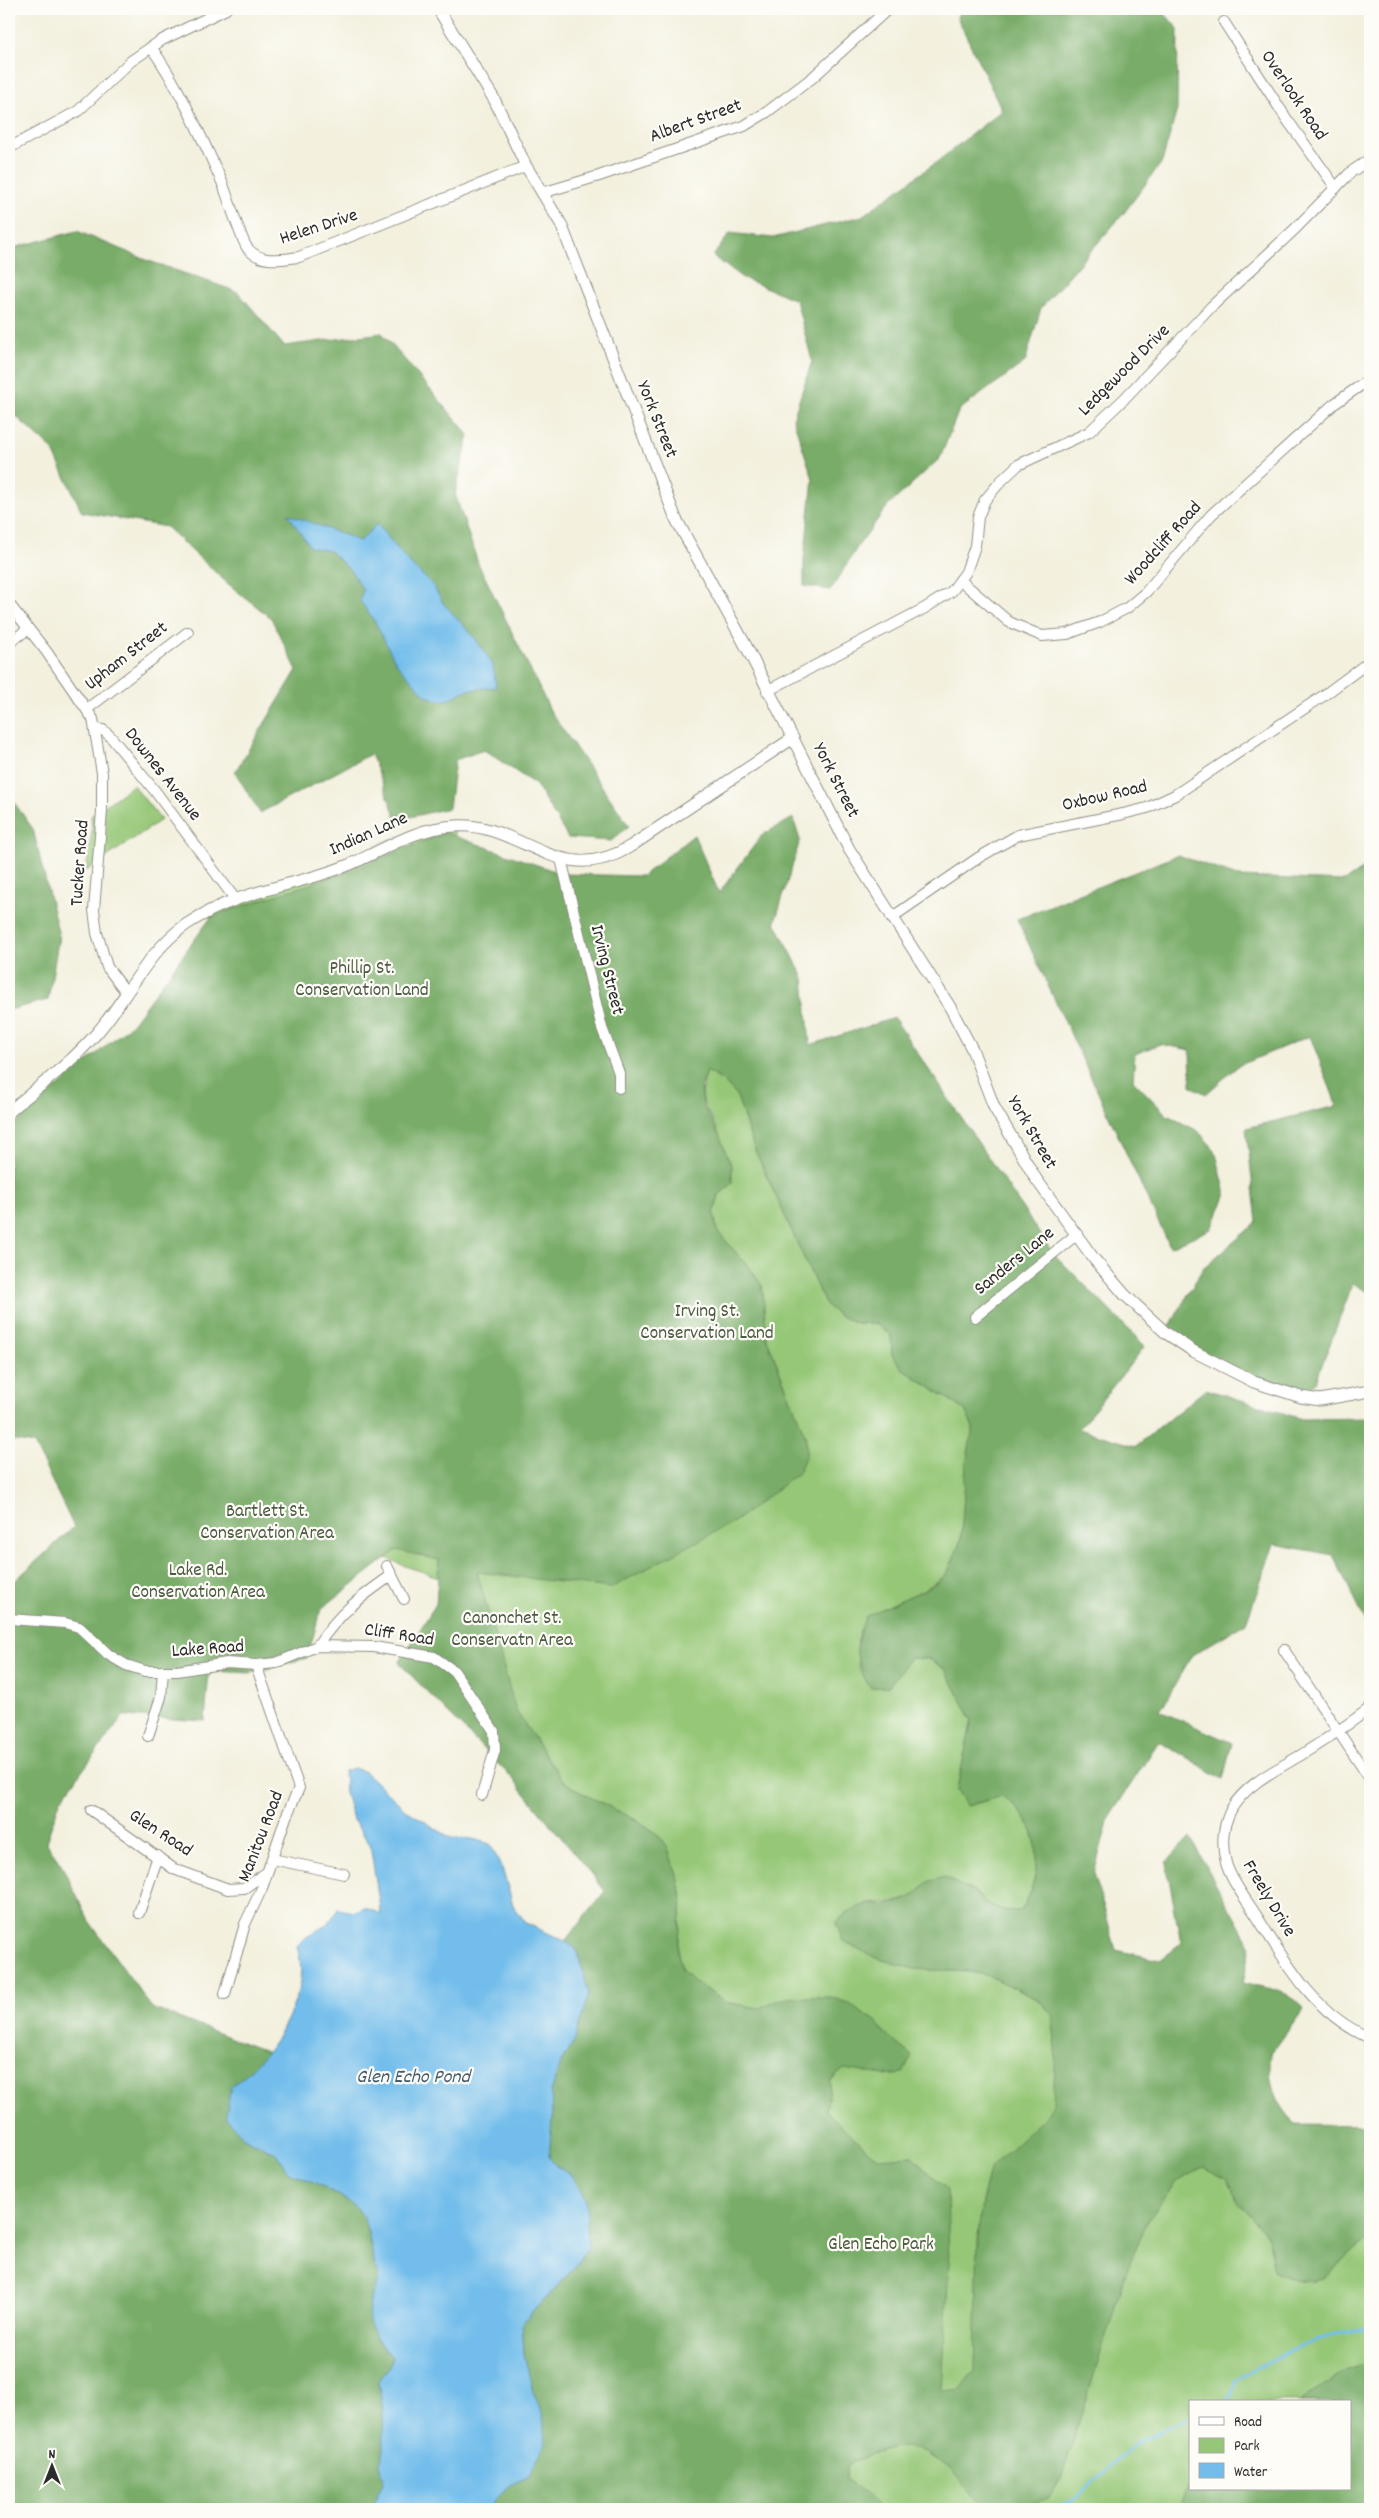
<svg xmlns="http://www.w3.org/2000/svg" width="1379" height="2518" viewBox="0 0 1379 2518" font-family="Dekko,sans-serif">
	<style>
		.green { fill: #96c777; stroke: #607951 }
		.forest { fill: #78ac68; stroke: #526c4a; fill-rule: evenodd }
		.water { fill: #72bdeb; stroke: #4e748b }
		.lines { fill: none; stroke-linecap: round; stroke-linejoin: round }
		.stream { stroke: #72bdeb; stroke-width: 3 }
		.minor-casing { stroke: #8f8e84; stroke-width: 12 }
		.tertiary-casing { stroke: #8f8e84; stroke-width: 13 }
		.minor { stroke: #fff; stroke-width: 10 }
		.tertiary { stroke: #fff; stroke-width: 11 }
		.labels { text-anchor: middle; dominant-baseline: central; stroke-width: 4.5; stroke-linejoin: round; paint-order: stroke }
		.street-label { font-size: 19px; fill: #2b2b2b; stroke: #fdfcf7 }
		.park-label { font-size: 19px; fill: #4b5a42; stroke: #fdfcf7 }
		.water-label { font-size: 20px; font-style: italic; fill: #445e6e; stroke: #fdfcf7 }
	</style>
	<rect width="100%" height="100%" fill="#fdfcf7"/>
	<filter id="ink" filterUnits="userSpaceOnUse"><feTurbulence type="fractalNoise" baseFrequency=".02" numOctaves="2"/><feDisplacementMap in="SourceGraphic" scale="10" xChannelSelector="R" yChannelSelector="G"/><feConvolveMatrix kernelMatrix="1 2 1 2 8 2 1 2 1" color-interpolation-filters="sRGB"/></filter>
	<filter id="wash" filterUnits="userSpaceOnUse"><feTurbulence type="fractalNoise" baseFrequency=".0096" numOctaves="4" result="noise"/><feDisplacementMap in="SourceGraphic" scale="20" xChannelSelector="R" yChannelSelector="G"/><feGaussianBlur stdDeviation="1.12" result="paint"/><feColorMatrix in="noise" values="0 0 0 0 0 0 0 0 0 0 0 0 0 0 0 0 0 1.4 0 .05"/><feComposite in="paint" operator="in"/></filter>
	<g filter="url(#wash)">
		<rect width="100%" height="100%" fill="#f3f0de"/>
		<g class="green">
			<polygon points="133,785 161,820 86,871 92,831 91,816"/>
			<path d="M454,830L495,1062L806,1438L767,1339L762,1286L752,1271L717,1231L714,1213L719,1195L732,1183C728,1168 725,1152 720,1137C709,1106 695,1108 707,1071L723,1081L737,1096L754,1148L825,1304L857,1323L876,1324L891,1335L892,1354L903,1369L965,1410L973,1427L966,1465L961,1540L947,1575L859,1631L857,1651L859,1670L888,1687L910,1658L929,1659L946,1670L972,1720L957,1790L967,1806L1002,1796C1044,1823 1045,1871 1021,1911L1002,1910L987,1903L973,1891L928,1883C908,1905 893,1902 865,1904L876,1958L914,1969L971,1972L990,1976L1039,2000L1046,2008L1159,2032L1323,2279L1370,2235V2385L1336,2402H1190V2489L1217,2509H495L756,2008L725,2002L695,1982L682,1970L678,1954L682,1900L679,1881L667,1847L656,1833L640,1822L574,1789L561,1778L516,1712L451,1581L405,1566L384,1557L277,1082L207,910L351,859L389,840Z"/>
		</g>
		<g class="forest">
			<polygon points="961,9 1161,9 1178,29 1177,110 1162,162 1124,213 1041,308 1025,362 959,410 940,458 887,507 858,546 831,590 804,586 804,559 813,479 793,419 812,361 796,300 741,277 713,256 730,233 773,238 862,216 938,161 1002,110 957,17"/>
			<polygon points="77,231 149,261 238,292 284,346 382,333 469,435 455,494 478,563 551,712 629,826 611,841 568,838 536,785 484,750 455,760 449,808 397,820 371,754 260,813 235,772 297,670 271,618 227,583 166,527 82,512 52,449 9,410 9,249"/>
			<polygon points="9,795 33,829 59,936 48,1000 9,1010"/>
			<path d="M793,818L800,840L775,922L804,978L810,1045L894,1018L1052,1252L1145,1346L1079,1429L1136,1446L1206,1389L1302,1419L1370,1418V1631L1333,1555L1274,1544L1246,1623L1192,1655L1160,1711L1232,1743L1223,1779L1159,1741L1109,1818L1094,1873L1116,1950L1160,1960L1181,1944L1166,1862L1190,1837L1251,1947L1243,1983C1264,1988 1293,1989 1304,2009L1271,2054C1267,2080 1275,2106 1296,2124L1370,2125V2235L1323,2279C1305,2285 1289,2280 1274,2271L1267,2235L1238,2202L1226,2179L1203,2167L1177,2182L1145,2224L1124,2278L1062,2477L1049,2498C1030,2504 1009,2511 989,2505C971,2500 963,2482 950,2469C944,2463 919,2450 910,2447C895,2443 857,2458 846,2468V2478C863,2488 867,2499 881,2509H490C500,2490 509,2485 528,2477L543,2416L533,2392L524,2354L522,2323L575,2267L588,2247L572,2175L557,2167L549,2157L552,2118L551,2092L559,2066L575,2039L581,1961L576,1949L565,1941L605,1891L514,1780L399,1663L436,1604L439,1560L397,1550L321,1609L307,1658L252,1673L209,1671L205,1721L123,1716L60,1801L46,1842L63,1868L89,1921L152,2008L268,2052L248,2074L231,2086L241,2136L276,2153L288,2172C307,2178 355,2199 363,2217C371,2236 370,2258 379,2277L370,2300L376,2339L392,2357L389,2367L378,2382L383,2409L384,2450L381,2463L384,2481L370,2509H9V1586L74,1527L34,1444L9,1440V1130L31,1109L132,1024L212,916L347,872L446,833L563,874L642,876L694,835L719,893L762,835ZM707,1071L723,1081L737,1096L754,1148L825,1304L839,1316L857,1323L876,1324L891,1335L892,1354L903,1369L965,1410L973,1427L966,1465L961,1540L947,1574L932,1586L866,1616C853,1645 854,1661 870,1688L888,1687L910,1658L930,1659L946,1670L972,1720L957,1789L966,1806L1002,1796C1044,1823 1045,1871 1021,1911L1002,1910L987,1903L973,1891L943,1877C939,1879 932,1880 928,1882C918,1889 919,1894 904,1900C874,1912 864,1893 836,1923L843,1941L876,1958L914,1969L971,1972L990,1976L1039,2000L1052,2014L1056,2049L1053,2104L1043,2119L991,2167L982,2201L978,2238L975,2371L960,2389L942,2391L949,2263L947,2190L912,2156L877,2158L826,2112L831,2080L844,2069L884,2075L903,2073L912,2056L885,2034L876,2021L848,2003L831,1997H795L777,2000L759,2008L725,2002L695,1982L682,1970L678,1954L682,1900L679,1881L667,1847L656,1833L640,1822L574,1789L561,1778L516,1711L477,1572L611,1588L737,1520L798,1473L806,1455V1438L767,1339L762,1286L752,1271L717,1231L714,1213L719,1195L732,1183V1167L719,1135L703,1106L701,1087Z"/>
			<polygon points="1178,855 1240,877 1345,881 1370,864 1370,1293 1353,1283 1316,1381 1301,1397 1278,1391 1166,1333 1203,1268 1257,1222 1246,1128 1337,1106 1310,1036 1238,1066 1206,1094 1191,1086 1190,1050 1160,1044 1135,1054 1133,1080 1167,1115 1198,1131 1215,1150 1226,1194 1211,1229 1170,1247 1017,919"/>
			<polygon points="1370,2361 1370,2509 1178,2509 1190,2482 1190,2489 1350,2489 1350,2402 1300,2402 1337,2375"/>
		</g>
		<g class="water">
			<polygon points="288,514 360,541 377,524 410,564 432,584 443,603 475,638 493,665 496,687 467,690 447,700 437,700 425,695 396,663 375,622 360,601 363,590 351,571 330,551 310,547"/>
			<path d="M354,1768L365,1772L406,1810L451,1838L473,1839L490,1844L502,1868L513,1905L526,1923L565,1941L576,1949L589,1993L575,2039L559,2066L551,2092L552,2118L549,2157L557,2167L572,2175L586,2201L588,2247L575,2267L522,2323L524,2354L533,2392L543,2416L545,2444L528,2477C509,2485 500,2490 490,2509H370L384,2481L380,2463L384,2450L383,2409L378,2382L389,2367L392,2357C364,2325 363,2316 379,2277C371,2258 371,2236 363,2217C355,2199 307,2178 288,2172L276,2153L241,2136L226,2116L231,2086C269,2060 314,1995 297,1947L303,1939L328,1924L338,1909L355,1912L364,1907L381,1914L370,1844L353,1820L345,1793L344,1771Z"/>
		</g>
		<g class="lines">
			<g class="stream">
				<polyline points="1224,2402 1229,2399 1235,2379 1319,2338 1370,2327"/>
				<polyline points="1051,2509 1069,2503 1138,2442 1190,2418"/>
			</g>
		</g>
	</g>
	<g filter="url(#ink)">
		<g class="lines">
			<defs>
				<g id="minor">
					<polyline points="1224,22 1286,118 1336,188"/>
					<path d="M151,47C180,88 201,136 222,182C228,196 241,241 248,249C262,264 281,259 299,257L526,166"/>
					<polyline points="9,148 78,111 131,61 162,40 226,9"/>
					<polyline points="542,193 599,176 744,126 767,112 812,78 888,9"/>
					<polyline points="960,580 1009,622 1042,636 1067,634 1100,622 1127,608 1146,592 1211,515 1334,404 1370,379"/>
					<polyline points="9,604 46,651 93,719 102,773 102,811 94,910 97,933 107,967 126,992"/>
					<polyline points="9,643 28,629"/>
					<polyline points="767,691 925,608 952,591 966,572 975,546 978,517 985,500 1001,481 1018,465 1089,432 1123,400 1211,307 1295,229 1351,172 1370,159"/>
					<polyline points="87,709 188,632"/>
					<polyline points="95,728 103,730 110,736 155,791 235,899"/>
					<polyline points="561,859 602,1028 619,1073 619,1088"/>
					<polyline points="891,918 978,858 1018,835 1123,814 1147,808 1175,795 1323,696 1370,661"/>
					<polyline points="975,1317 1077,1234"/>
					<polyline points="387,1566 404,1599"/>
					<polyline points="9,1619 65,1623 79,1627 109,1655 126,1665 145,1671 177,1671 227,1663 256,1665 276,1663 317,1646 374,1647 434,1657 454,1671 494,1731 495,1750 482,1795"/>
					<path d="M317,1646C340,1612 358,1599 392,1575"/>
					<polyline points="1284,1650 1370,1779"/>
					<path d="M1370,1708C1348,1725 1325,1740 1301,1755C1278,1769 1247,1783 1232,1808C1223,1824 1221,1844 1226,1863C1231,1881 1246,1899 1256,1915C1287,1964 1314,2014 1370,2038"/>
					<polyline points="148,1736 161,1697 163,1671"/>
					<polyline points="91,1810 174,1869 228,1889 244,1888 266,1873"/>
					<polyline points="272,1859 344,1874"/>
					<polyline points="139,1913 158,1856"/>
					<polyline points="225,1994 245,1924 262,1888 286,1817 299,1788 256,1665"/>
				</g>
				<g id="tertiary">
					<polyline points="438,9 494,99 526,166 561,224 676,519 747,648 849,849 950,1007 972,1049 994,1107 1036,1179 1094,1259 1125,1295 1166,1333 1193,1351 1254,1382 1301,1397 1320,1400 1370,1391"/>
					<path d="M9,1112C38,1087 70,1064 96,1034C128,998 146,952 187,924C240,889 290,888 346,866C384,851 412,828 455,826C520,821 559,891 631,846L793,738"/>
				</g>
			</defs>
			<use href="#minor" class="minor-casing"/>
			<use href="#tertiary" class="tertiary-casing"/>
			<use href="#minor" class="minor"/>
			<use href="#tertiary" class="tertiary"/>
		</g>
	</g>
	<g class="labels">
		<g class="street-label">
			<text transform="translate(1293 96) rotate(56)">Overlook Road</text>
			<text transform="translate(696 122) rotate(-20)">Albert Street</text>
			<text transform="translate(319 228) rotate(-18)">Helen Drive</text>
			<text transform="translate(1125 371) rotate(-45)">Ledgewood Drive</text>
			<text transform="translate(656 420) rotate(68)">York Street</text>
			<text transform="translate(1164 544) rotate(-48)">Woodcliff Road</text>
			<text transform="translate(127 657) rotate(-38)">Upham Street</text>
			<text transform="translate(162 775) rotate(52)">Downes Avenue</text>
			<text transform="translate(835 781) rotate(63)">York Street</text>
			<text transform="translate(1105 797) rotate(-13)">Oxbow Road</text>
			<text transform="translate(369 835) rotate(-24)">Indian Lane</text>
			<text transform="translate(81 863) rotate(-86)">Tucker Road</text>
			<text transform="translate(606 970) rotate(76)">Irving Street</text>
			<text transform="translate(1031 1133) rotate(60)">York Street</text>
			<text transform="translate(1015 1262) rotate(-39)">Sanders Lane</text>
			<text transform="translate(399 1636) rotate(9)">Cliff Road</text>
			<text transform="translate(208 1650) rotate(-4)">Lake Road</text>
			<text transform="translate(160 1834) rotate(33)">Glen Road</text>
			<text transform="translate(262 1837) rotate(-69)">Manitou Road</text>
			<text transform="translate(1268 1899) rotate(59)">Freely Drive</text>
		</g>
		<g class="park-label">
			<text x="362" y="969">Phillip St.<tspan x="362" dy="22">Conservation Land</tspan></text>
			<text x="707" y="1312">Irving St.<tspan x="707" dy="22">Conservation Land</tspan></text>
			<text x="267" y="1512">Bartlett St.<tspan x="267" dy="22">Conservation Area</tspan></text>
			<text x="198" y="1571">Lake Rd.<tspan x="198" dy="22">Conservation Area</tspan></text>
			<text x="512" y="1619">Canonchet St.<tspan x="512" dy="22">Conservatn Area</tspan></text>
			<text x="881" y="2245">Glen Echo Park</text>
		</g>
		<g class="water-label">
			<text x="413" y="2078">Glen Echo Pond</text>
		</g>
	</g>
	<rect width="1379" height="2518" fill="none" stroke="#fdfcf7" stroke-width="30"/>
	<rect x="1189" y="2400" width="162" height="90" fill="#fdfcf7" stroke="#a9a8a5"/>
	<rect x="1199" y="2417" width="25" height="8" fill="#ffffff" stroke="#a9a8a5"/>
	<text x="1234" y="2426" font-size="15" fill="#2b2b2b">Road</text>
	<rect x="1199" y="2438" width="25" height="15" fill="#96c777" stroke="#a9a8a5"/>
	<text x="1234" y="2450" font-size="15" fill="#2b2b2b">Park</text>
	<rect x="1199" y="2463" width="25" height="15" fill="#72bdeb" stroke="#a9a8a5"/>
	<text x="1234" y="2476" font-size="15" fill="#2b2b2b">Water</text>
	<g transform="translate(52 2466)" stroke="#fdfcf7" stroke-width="4" paint-order="stroke">
	<path d="M0-4L9 19L0 12L-9 19Z" fill="#2b2b2b"/>
	<text y="-8" font-size="14" font-weight="bold" text-anchor="middle" fill="#2b2b2b">N</text>
	</g>
</svg>
